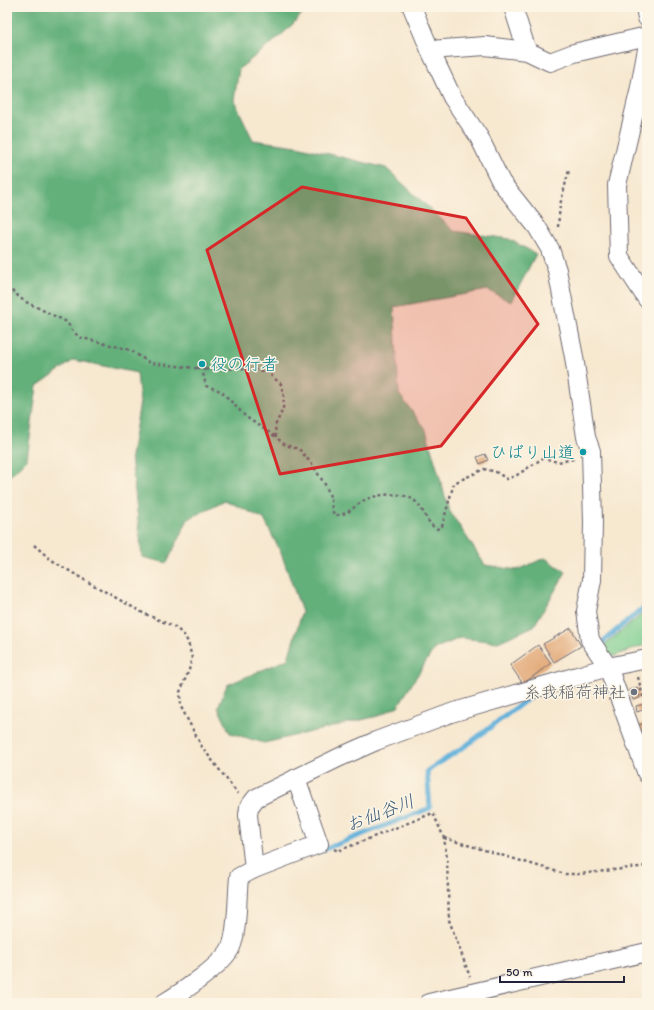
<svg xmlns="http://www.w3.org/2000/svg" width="654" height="1010" viewBox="0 0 654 1010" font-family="Itim,'Klee One',sans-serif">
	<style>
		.green { fill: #7bcd8f; stroke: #4e7865 }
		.forest { fill: #64b07a; stroke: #43695a }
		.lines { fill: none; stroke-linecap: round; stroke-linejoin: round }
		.stream { stroke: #5fb0da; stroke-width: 5 }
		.building { fill: #e2a877 }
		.street-casing { stroke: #6d676f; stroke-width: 20 }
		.path { stroke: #6d676f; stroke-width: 2.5; stroke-dasharray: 3 3; stroke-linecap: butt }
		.street { stroke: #fff; stroke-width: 18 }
		.marked { fill: #d62828; fill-opacity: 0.2; stroke: #d62828; stroke-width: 3; stroke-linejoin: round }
		.culture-dot { fill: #0f9aa8; stroke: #fcf5e5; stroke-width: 1.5 }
		.worship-dot { fill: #6b7280; stroke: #fcf5e5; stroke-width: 1.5 }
		.labels { text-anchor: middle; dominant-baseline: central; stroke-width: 3; stroke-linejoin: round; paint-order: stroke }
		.culture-label { font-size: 17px; fill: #0d838f; stroke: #fcf5e5; text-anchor: start }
		.worship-label { font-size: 17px; fill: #5b616d; stroke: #fcf5e5; text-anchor: end }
		.water-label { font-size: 18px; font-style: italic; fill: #3a5b7b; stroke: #fcf5e5 }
	</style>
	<rect width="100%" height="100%" fill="#fcf5e5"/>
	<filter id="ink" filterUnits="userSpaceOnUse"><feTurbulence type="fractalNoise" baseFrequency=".025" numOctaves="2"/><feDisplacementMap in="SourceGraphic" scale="8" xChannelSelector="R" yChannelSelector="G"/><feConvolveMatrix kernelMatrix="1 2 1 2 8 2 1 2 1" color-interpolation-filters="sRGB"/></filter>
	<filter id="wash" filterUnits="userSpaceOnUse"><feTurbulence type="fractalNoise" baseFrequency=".012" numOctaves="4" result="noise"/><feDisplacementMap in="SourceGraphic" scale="16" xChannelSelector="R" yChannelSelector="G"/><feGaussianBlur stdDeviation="0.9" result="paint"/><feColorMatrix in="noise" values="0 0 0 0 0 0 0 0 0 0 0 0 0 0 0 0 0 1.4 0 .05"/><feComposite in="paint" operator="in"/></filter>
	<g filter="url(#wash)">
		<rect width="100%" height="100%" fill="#f7e8d0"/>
		<polygon class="green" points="647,610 647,644 611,657 602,647"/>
		<path class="forest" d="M7,7H200L208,9L211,7H307C290,32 262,50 239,69L234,100L253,140L297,146L386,168L454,231L509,239L536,254L511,302L488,290L394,307L399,394L426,430L449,510L485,565L517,570L545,558L566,572L534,626L498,642L460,638L434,649L398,706L378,716L264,743L230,733L218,707L227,685L288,659L302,612L281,553L264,519L225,500L188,519L167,563L142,557L131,456L140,402L137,373L74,360L37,386L27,459L7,479Z"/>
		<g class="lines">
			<g class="stream">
				<polyline points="600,644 647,605"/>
				<polyline points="320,851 430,808 427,771 467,745 530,697"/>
			</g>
		</g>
		<g id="blocks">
			<g class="building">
				<polygon points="485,454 488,460 480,464 477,457"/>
				<polygon points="571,628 581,646 554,662 543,644"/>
				<polygon points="538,645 551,663 523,684 510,665"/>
				<polygon points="638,688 640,698 633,700 630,690"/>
				<polygon points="644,704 645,709 637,712 636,706"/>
				<polygon points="647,722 647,738 643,739 639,725"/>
			</g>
		</g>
	</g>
	<g filter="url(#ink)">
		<use href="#blocks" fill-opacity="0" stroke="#6d676f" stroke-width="1"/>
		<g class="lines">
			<defs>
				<g id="street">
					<polyline points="412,7 430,50 452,97 479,137 501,182 537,227 550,249 557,270 574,357 586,437 591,451 593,522 592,580 586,611 590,640 608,667 647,774"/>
					<polyline points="513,7 527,51"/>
					<polyline points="645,7 647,18"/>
					<polyline points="647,49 639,92 617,185 619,256 647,299"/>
					<polyline points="430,50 485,46 527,51 550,62 574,53 647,36"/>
					<polyline points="254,869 319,844 296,778"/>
					<path d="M164,1003C181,993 224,964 231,947C238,931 237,895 239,877L254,869L248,815L249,807L256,798L340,757L376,741L451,713L608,667L647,659"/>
					<polyline points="429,1003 647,952"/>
				</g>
			</defs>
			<use href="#street" class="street-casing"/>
			<g class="path">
				<polyline points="558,227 560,205 569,170"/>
				<path d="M7,287L24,301L67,322L72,330L79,337L130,350L150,363L213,370L238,368L267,372L281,384L284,397L283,409L275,426L276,437L285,445L299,449L311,463L326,486L331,499L332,511L335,515C349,516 355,504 367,499C379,494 401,492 412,499C424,506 425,523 437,529L442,526L454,483L484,469L496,472L507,479L517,475L543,458L558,462L574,459"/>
				<polyline points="198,369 200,363 205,362 206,367 203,373 206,386 221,391 246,417 276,437"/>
				<polyline points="34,545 50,559 81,578 143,613 175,627 184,635 188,642 192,658 189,670 180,692 181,707 202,747 238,794"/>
				<polyline points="638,677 643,697"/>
				<polyline points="444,838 565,874 580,874 647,866"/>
				<polyline points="334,849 338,851 433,813 444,838 447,858 449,920 470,977"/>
			</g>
			<use href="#street" class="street"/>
		</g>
	</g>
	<path class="marked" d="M302,187L466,218L538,324L441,446L280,474L207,250Z"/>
	<g class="culture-dot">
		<circle cx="202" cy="364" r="4"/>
		<circle cx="583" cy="452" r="4"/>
	</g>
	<circle class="worship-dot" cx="634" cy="692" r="4"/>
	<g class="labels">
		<g class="culture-label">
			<text x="210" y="364">役の行者</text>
			<text x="575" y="452" text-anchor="end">ひばり山道</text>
		</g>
		<g class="worship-label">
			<text x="626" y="692">糸我稲荷神社</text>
		</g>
		<g class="water-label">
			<text transform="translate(380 813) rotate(-21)">お仙谷川</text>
		</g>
	</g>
	<rect width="654" height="1010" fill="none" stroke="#fcf5e5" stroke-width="24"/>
	<path d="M500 976v6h124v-6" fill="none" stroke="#22223b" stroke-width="2"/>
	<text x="506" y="976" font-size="12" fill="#22223b" stroke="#fcf5e5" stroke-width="3" paint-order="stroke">50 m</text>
</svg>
